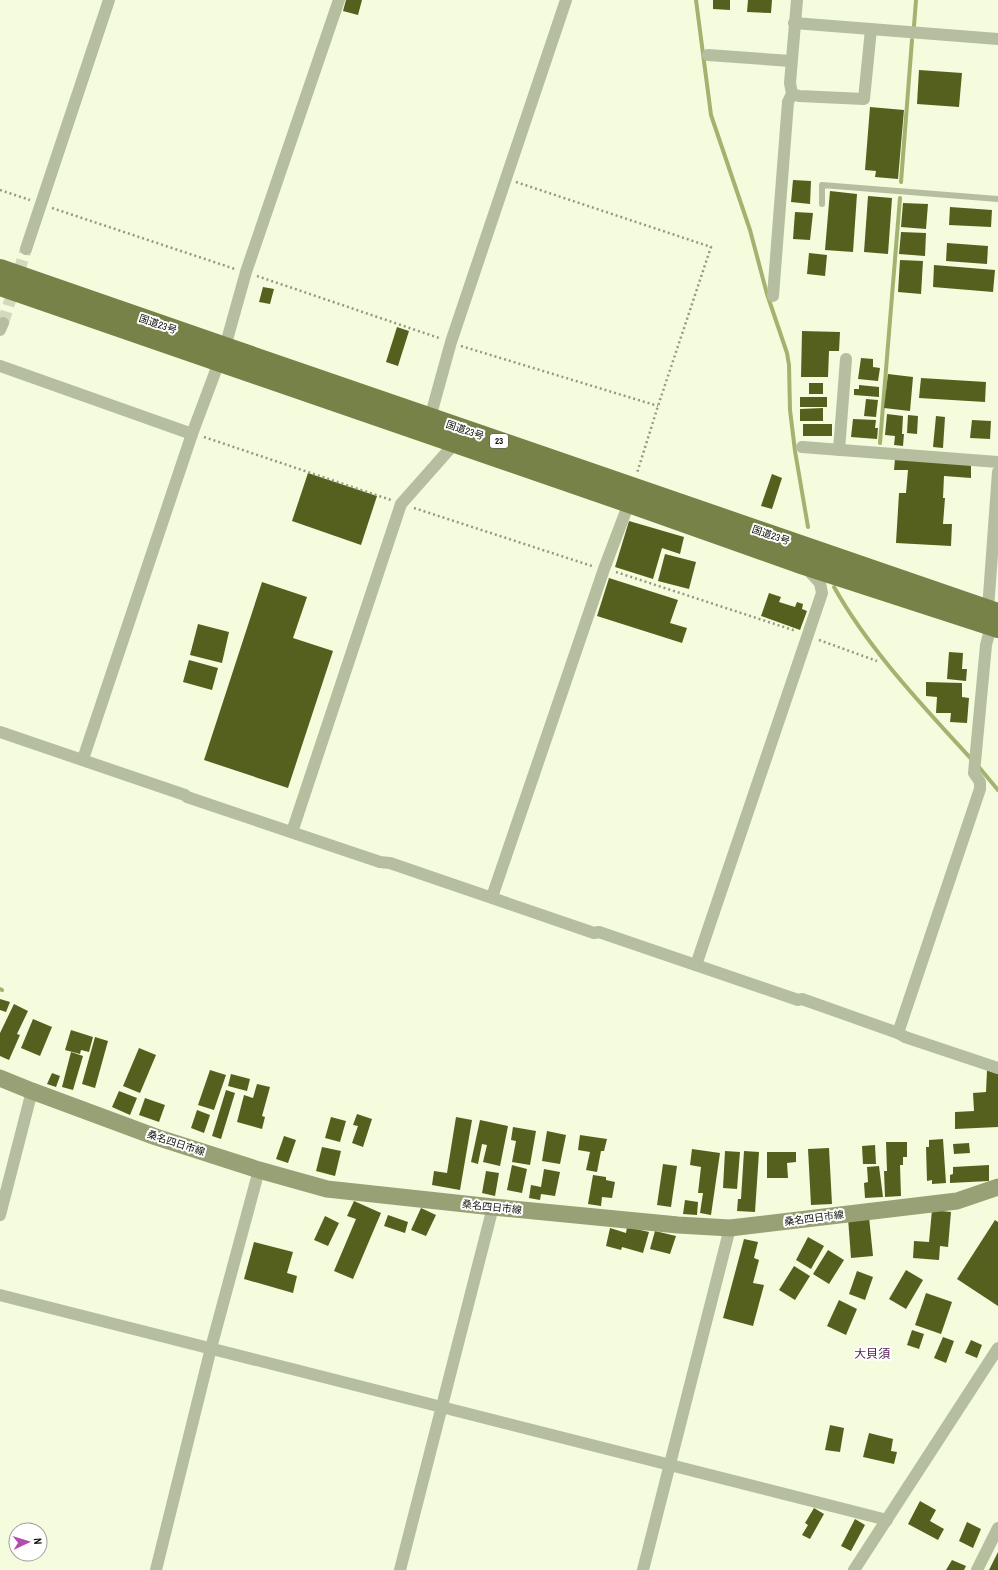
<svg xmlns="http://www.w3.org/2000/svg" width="998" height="1570" viewBox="0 0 998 1570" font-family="'Archivo Narrow','Noto Sans JP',sans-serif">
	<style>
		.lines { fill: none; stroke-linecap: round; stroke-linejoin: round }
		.stream { stroke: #a3b26f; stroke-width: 4 }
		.building { fill: #55601e }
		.minor-tunnel { stroke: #d2d9bd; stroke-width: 12; stroke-dasharray: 12 6; stroke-linecap: butt }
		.path { stroke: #939982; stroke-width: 2.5; stroke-dasharray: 2 3; stroke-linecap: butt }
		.service { stroke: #b6bea0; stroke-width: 6 }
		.minor { stroke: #b6bea0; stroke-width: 12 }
		.secondary { stroke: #97a175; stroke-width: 17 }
		.trunk { stroke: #768247; stroke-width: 20 }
		.labels { text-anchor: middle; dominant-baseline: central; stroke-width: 4; stroke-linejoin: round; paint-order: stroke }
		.shield { fill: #fff; stroke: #565851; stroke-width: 1 }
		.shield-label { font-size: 9px; font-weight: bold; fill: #0e1006 }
		.street-label { font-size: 10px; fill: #0e1006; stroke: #fff }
		.quarter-label { font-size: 12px; fill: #4e1d4c; stroke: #fff }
	</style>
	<rect width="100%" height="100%" fill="#f4fcdd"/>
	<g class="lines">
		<g class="stream">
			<polyline points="696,0 711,115 750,230 767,294 787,353 789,365 790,410 795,451 808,527"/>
			<polyline points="914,26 916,0"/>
			<polyline points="901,182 912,40"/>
			<polyline points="880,443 900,198"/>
			<path d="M834,587C870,651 923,706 973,761"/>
			<polyline points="978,766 998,790"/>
			<polyline points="0,989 2,990"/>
		</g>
	</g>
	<g class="building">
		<polygon points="346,0 362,0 358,15 343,11"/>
		<polygon points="713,0 730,0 730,10 713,9"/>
		<polygon points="748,0 772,0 771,13 747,12"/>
		<polygon points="919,70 962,73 959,107 917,104"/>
		<polygon points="870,107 904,110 898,179 875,177 876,171 865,170"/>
		<polygon points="793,180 811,181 810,204 791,202"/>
		<polygon points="830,191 857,194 853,252 825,250"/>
		<polygon points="868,196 892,198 888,254 864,252"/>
		<polygon points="903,203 928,204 926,229 901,227"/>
		<polygon points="950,207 992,210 991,227 949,225"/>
		<polygon points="795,212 813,213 810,240 793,239"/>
		<polygon points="901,232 926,233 925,256 899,254"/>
		<polygon points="947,243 988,246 987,264 946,261"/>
		<polygon points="809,253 827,255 825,276 807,274"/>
		<polygon points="900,260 923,261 921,294 898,292"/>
		<polygon points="934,265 995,270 993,292 933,287"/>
		<polygon points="263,287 274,289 270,304 259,302"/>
		<polygon points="397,327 409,331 398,366 386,362"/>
		<polygon points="802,331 840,332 839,351 829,351 828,377 801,377"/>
		<polygon points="861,358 873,359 873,367 880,368 878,381 858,379"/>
		<polygon points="888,374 913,377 910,411 884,408"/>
		<polygon points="921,378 986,382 985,402 919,398"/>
		<rect x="809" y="383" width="14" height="11"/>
		<polygon points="859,385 879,387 879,397 854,395 854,389 859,389"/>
		<rect x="800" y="397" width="27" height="10"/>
		<polygon points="866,399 878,400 876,417 864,416"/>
		<polygon points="823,408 823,421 800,421 800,409"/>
		<polygon points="887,414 903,416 902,434 904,434 903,446 894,445 895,436 885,435"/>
		<polygon points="908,415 918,416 917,434 907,433"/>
		<polygon points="936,416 945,417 943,448 933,447"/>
		<polygon points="853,419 876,420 875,428 878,428 877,439 851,437"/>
		<polygon points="972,420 991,421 990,439 970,438"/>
		<rect x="803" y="424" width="29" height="12"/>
		<polygon points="895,459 971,463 971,478 944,476 943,498 945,498 943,524 952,524 951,546 896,543 899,493 906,493 908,470 894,470"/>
		<polygon points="308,473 377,496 361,545 292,521"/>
		<polygon points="772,474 782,478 772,509 761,506"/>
		<polygon points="629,521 684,537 680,554 662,548 653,579 615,567"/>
		<polygon points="665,554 696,562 689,589 658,581"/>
		<polygon points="609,578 678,600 670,623 687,628 682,643 597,616"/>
		<polygon points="262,582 307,597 293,638 333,651 288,788 204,760"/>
		<polygon points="769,593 781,597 779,602 795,607 797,602 803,604 802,609 807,611 800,630 761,616"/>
		<polygon points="198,624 229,632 222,663 190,655"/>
		<polygon points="949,652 963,653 962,669 967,669 966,681 947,679"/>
		<polygon points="189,660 218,668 212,690 183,682"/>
		<polygon points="926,682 962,683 962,697 969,698 967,723 950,722 951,713 936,713 937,697 926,696"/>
		<polygon points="0,999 10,1002 6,1012 0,1010"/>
		<polygon points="14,1004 28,1011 17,1034 20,1035 9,1060 0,1056 0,1033"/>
		<polygon points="33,1019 52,1027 40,1056 21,1048"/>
		<polygon points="71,1030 93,1037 89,1052 81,1050 80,1054 65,1050"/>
		<polygon points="95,1037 108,1041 95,1088 82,1084"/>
		<polygon points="139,1048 156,1055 140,1093 123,1086"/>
		<polygon points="71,1052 83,1056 73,1090 62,1087"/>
		<polygon points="210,1070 226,1075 214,1110 198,1105"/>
		<polygon points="987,1070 998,1074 998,1127 955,1129 955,1112 974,1111 973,1093 986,1092"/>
		<polygon points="52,1073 60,1076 56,1087 47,1084"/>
		<polygon points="231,1074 250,1079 247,1091 228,1086"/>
		<polygon points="257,1084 270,1087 262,1116 265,1117 262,1129 237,1122 244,1095 253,1098"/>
		<polygon points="226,1090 235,1093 221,1139 212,1136"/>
		<polygon points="119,1091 137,1098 130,1115 112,1107"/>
		<polygon points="145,1098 165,1105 159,1122 139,1115"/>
		<polygon points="197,1110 210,1115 204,1133 191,1128"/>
		<polygon points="357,1114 372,1119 363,1147 352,1143 358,1126 353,1125"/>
		<polygon points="331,1117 346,1121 340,1142 325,1138"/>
		<polygon points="456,1117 472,1120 460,1190 432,1185 434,1171 447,1173"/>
		<polygon points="480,1120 508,1126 500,1166 483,1162 487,1145 482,1144 478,1164 471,1162"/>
		<polygon points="513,1127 536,1131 530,1165 512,1162 516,1141 511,1140"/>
		<polygon points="547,1131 566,1135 560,1164 542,1161"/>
		<polygon points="580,1135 607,1139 604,1151 601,1151 597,1172 586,1170 590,1152 578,1150"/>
		<polygon points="284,1136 296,1140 288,1163 276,1159"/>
		<polygon points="943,1139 946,1183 932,1184 932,1180 927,1181 926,1147 929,1147 929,1140"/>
		<polygon points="886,1142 907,1142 907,1157 903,1157 903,1165 900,1165 901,1196 885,1197 884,1171 887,1171"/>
		<polygon points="969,1143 970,1153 954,1154 953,1144"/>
		<polygon points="875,1145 876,1164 863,1164 862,1146"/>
		<polygon points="322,1147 341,1151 335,1176 316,1171"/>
		<polygon points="829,1148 832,1204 811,1205 808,1149"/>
		<polygon points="692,1149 720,1153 711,1215 700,1213 703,1193 698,1193 701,1167 690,1165"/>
		<polygon points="725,1151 740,1152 737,1189 723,1188"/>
		<polygon points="744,1151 759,1152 755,1212 737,1211 738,1199 741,1199"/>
		<polygon points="767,1152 796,1152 796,1162 787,1163 788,1178 767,1178"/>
		<polygon points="663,1164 677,1166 671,1207 657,1205"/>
		<polygon points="512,1165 527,1169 522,1193 507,1190"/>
		<polygon points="989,1165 989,1181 950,1183 950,1175 953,1174 953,1167"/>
		<polygon points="879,1166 883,1197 865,1198 864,1183 868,1182 867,1167"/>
		<polygon points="544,1169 560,1172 555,1196 541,1194 540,1200 529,1198 531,1185 541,1187"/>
		<polygon points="486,1171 499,1173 495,1196 482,1193"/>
		<polygon points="593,1175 606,1177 606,1180 615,1182 612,1198 602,1197 601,1206 588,1204"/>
		<polygon points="685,1200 698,1202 697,1215 683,1214"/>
		<polygon points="354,1201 381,1213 353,1279 334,1271 356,1219 347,1216"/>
		<polygon points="421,1208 436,1215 426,1236 411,1230"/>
		<polygon points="932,1210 951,1212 948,1247 940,1246 939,1260 913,1258 914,1241 929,1242"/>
		<polygon points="388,1215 408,1222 405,1233 384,1226"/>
		<polygon points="325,1216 339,1223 328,1246 314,1240"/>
		<polygon points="869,1217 873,1256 851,1258 848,1218"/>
		<polygon points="995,1220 998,1222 998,1306 957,1279"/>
		<polygon points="627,1227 649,1232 643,1253 622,1247 621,1250 606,1246 610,1228 626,1233"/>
		<polygon points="655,1231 676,1236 670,1254 650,1249"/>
		<polygon points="808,1237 824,1246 811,1269 796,1260"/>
		<polygon points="744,1239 758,1242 754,1258 759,1260 753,1283 764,1285 753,1326 723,1318"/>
		<polygon points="254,1242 293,1252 287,1273 297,1276 293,1293 244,1279"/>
		<polygon points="828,1250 844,1260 829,1284 813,1274"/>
		<polygon points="794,1266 810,1276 795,1300 779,1290"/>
		<polygon points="906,1270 923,1280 906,1309 889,1299"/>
		<polygon points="857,1271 873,1277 865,1300 849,1294"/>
		<polygon points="926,1293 952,1302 941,1334 915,1325"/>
		<polygon points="839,1300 857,1309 846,1335 827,1326"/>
		<polygon points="912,1330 924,1334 919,1349 907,1345"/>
		<polygon points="943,1337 954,1341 946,1363 934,1358"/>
		<polygon points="971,1340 982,1345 977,1358 965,1353"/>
		<polygon points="830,1425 844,1428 840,1452 825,1450"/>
		<polygon points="869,1433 893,1439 891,1451 897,1452 894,1464 863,1457"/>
		<polygon points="920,1501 936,1510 930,1521 944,1529 938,1540 908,1524"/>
		<polygon points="814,1508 824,1514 810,1539 802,1535 808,1525 805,1523"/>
		<polygon points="855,1519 865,1525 851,1551 841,1546"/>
		<polygon points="967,1522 981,1529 973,1548 959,1541"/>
		<polygon points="998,1552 998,1570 989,1570"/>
		<polygon points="952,1560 966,1566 964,1570 946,1570"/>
	</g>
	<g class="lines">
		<polyline class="minor-tunnel" points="3,323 26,249"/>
		<g class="path">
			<polyline points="516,182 711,247 658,406 637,473"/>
			<polyline points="0,190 30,200"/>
			<polyline points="52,208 235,269"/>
			<polyline points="257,276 439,338"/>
			<polyline points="461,346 658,406"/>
			<polyline points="204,437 391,500"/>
			<polyline points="414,508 592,566"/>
			<polyline points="616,572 796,631"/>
			<polyline points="819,640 877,661"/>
		</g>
		<polyline class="service" points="822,204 822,185 998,199"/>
		<g class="minor">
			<polyline points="794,23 998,39"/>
			<polyline points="708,55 791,61"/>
			<polyline points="792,94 799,96 864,99 871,29"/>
			<polyline points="26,249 109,0"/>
			<polyline points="773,296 788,102 792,94 790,83 797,0"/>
			<polyline points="0,330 3,323"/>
			<polyline points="225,347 246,272 339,0"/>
			<polyline points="0,366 192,434"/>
			<polyline points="430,418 451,342 566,0"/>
			<polyline points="802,447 998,462"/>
			<polyline points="839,450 846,359"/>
			<polyline points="988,609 998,472"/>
			<polyline points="0,732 185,795 187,797 380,862 390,863 594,933 599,932 798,1000 802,999 898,1033 905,1037 998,1068"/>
			<polyline points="83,759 192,434 219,362"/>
			<polyline points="292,832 401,504 455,443"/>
			<polyline points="492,897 604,569 629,503"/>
			<polyline points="696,965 822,593 820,583 807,569"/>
			<polyline points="898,1033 980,789 980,782 974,773 986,645 991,626"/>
			<polyline points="0,1215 32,1091"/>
			<polyline points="0,1295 887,1520"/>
			<polyline points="156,1570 211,1348 259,1170"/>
			<polyline points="400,1570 493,1207"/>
			<polyline points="643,1570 730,1228"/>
			<polyline points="854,1570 998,1348"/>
			<polyline points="977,1570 998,1528"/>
		</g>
		<polyline class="secondary" points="0,1078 32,1091 156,1137 259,1170 327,1189 493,1207 678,1225 730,1228 957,1201 998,1187"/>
		<g class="trunk">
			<polyline points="0,269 225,347 998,613"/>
			<polyline points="0,286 629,503 804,565 998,628"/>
		</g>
	</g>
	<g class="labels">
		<rect class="shield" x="490" y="434" width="18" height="14" rx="3"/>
		<g class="shield-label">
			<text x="499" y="441">23</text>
		</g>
		<g class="street-label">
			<text transform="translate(158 324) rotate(19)">国道23号</text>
			<text transform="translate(465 430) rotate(19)">国道23号</text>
			<text transform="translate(771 535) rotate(19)">国道23号</text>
			<text transform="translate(176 1143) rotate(18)">桑名四日市線</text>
			<text transform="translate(492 1207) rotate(6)">桑名四日市線</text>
			<text transform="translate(814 1218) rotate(-7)">桑名四日市線</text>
		</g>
		<g class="quarter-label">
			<text x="872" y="1354">大貝須</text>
		</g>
	</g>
	<g transform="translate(28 1542) rotate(86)"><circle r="19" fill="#ffffff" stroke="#9f9f9b"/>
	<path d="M0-3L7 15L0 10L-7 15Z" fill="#b24caf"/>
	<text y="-6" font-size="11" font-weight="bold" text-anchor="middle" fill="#0e1006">N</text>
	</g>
</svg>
